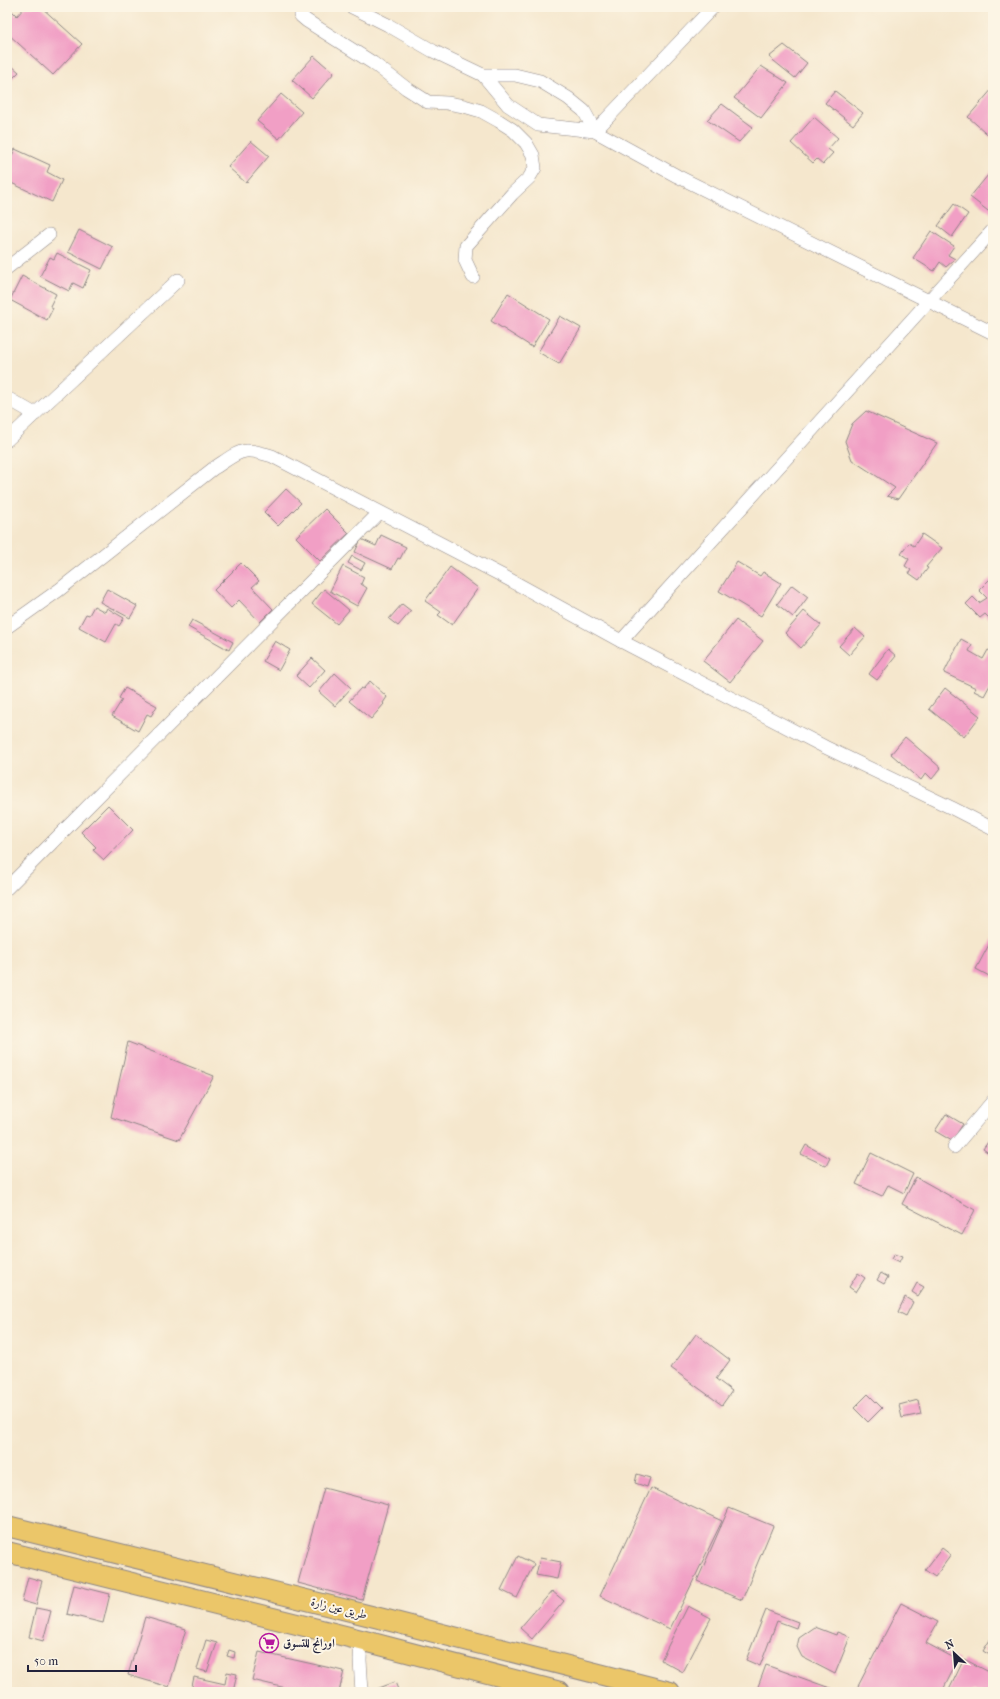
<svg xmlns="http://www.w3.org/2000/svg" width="1000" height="1699" viewBox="0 0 1000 1699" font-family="'IM FELL French Canon',Amiri,serif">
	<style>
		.building { fill: #f19fc5 }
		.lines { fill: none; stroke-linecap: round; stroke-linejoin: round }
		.street-casing { stroke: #8c8484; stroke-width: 14 }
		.primary-casing { stroke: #8c8484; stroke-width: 22 }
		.street { stroke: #fff; stroke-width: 13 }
		.primary { stroke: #ebc669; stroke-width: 20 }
		.labels { text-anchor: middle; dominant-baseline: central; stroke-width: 4; stroke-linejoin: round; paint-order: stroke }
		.street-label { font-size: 12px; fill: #22223b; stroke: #fcf5e5 }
		.poi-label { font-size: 12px; font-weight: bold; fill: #22223b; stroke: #fcf5e5; text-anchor: start }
	</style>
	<rect width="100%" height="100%" fill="#fcf5e5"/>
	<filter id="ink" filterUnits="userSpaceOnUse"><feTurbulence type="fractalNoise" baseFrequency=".025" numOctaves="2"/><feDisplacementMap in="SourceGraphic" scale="8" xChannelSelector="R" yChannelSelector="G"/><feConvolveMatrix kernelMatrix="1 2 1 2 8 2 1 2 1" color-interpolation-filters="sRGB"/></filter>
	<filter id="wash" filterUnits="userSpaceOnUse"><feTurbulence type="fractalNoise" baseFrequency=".012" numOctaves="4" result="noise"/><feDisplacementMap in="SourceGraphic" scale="16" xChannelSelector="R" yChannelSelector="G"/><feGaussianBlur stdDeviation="0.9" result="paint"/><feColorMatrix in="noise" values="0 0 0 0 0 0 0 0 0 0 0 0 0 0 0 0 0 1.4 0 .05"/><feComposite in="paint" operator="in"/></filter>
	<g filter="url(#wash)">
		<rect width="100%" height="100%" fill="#f5e7cd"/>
		<g id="blocks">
			<g class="building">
				<polygon points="8,7 17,16 25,7 41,7 82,44 53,75 7,33"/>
				<polygon points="784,45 807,63 795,78 769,57"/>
				<polygon points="314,56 334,73 312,98 292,80"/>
				<polygon points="12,66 19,72 7,84 7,72"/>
				<polygon points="761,66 788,83 761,118 734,98"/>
				<polygon points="993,88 993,139 968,117"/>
				<polygon points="835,91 863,113 853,125 825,103"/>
				<polygon points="281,94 302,112 279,139 257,121"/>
				<polygon points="722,104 753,127 739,142 707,120"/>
				<polygon points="814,117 838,138 828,149 833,153 823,164 817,159 813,163 791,143"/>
				<polygon points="251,141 269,156 246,183 228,167"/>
				<polygon points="15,149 50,165 47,172 62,180 52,202 7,181 7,166"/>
				<polygon points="993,169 993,213 992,214 970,197"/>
				<polygon points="954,204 968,214 952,237 938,226"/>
				<polygon points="79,230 113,247 102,269 68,252"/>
				<polygon points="931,231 954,246 948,255 955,259 946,267 940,262 934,271 913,258"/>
				<polygon points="57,253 91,270 83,288 73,283 69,291 40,276 50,257 54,259"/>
				<polygon points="22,276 56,294 50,306 53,308 47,320 10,300"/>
				<polygon points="508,293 549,319 532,347 491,321"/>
				<polygon points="560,316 581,328 559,364 538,352"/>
				<polygon points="866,411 937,443 898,499 887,496 895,488 852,460 845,441 852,424"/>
				<polygon points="286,489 301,503 278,526 264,512"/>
				<polygon points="325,509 349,533 320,561 296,537"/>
				<polygon points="922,534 942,548 926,567 928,568 919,580 909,573 911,570 905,566 909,559 901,554 909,543 914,546"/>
				<polygon points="381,535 406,547 400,559 398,558 392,569 355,552 361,539 376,546"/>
				<polygon points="352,556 365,563 361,570 348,563"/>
				<polygon points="737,562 760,576 763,572 781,583 761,616 719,591"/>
				<polygon points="241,563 259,581 252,587 273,609 260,622 239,600 231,608 214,590"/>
				<polygon points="343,566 364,577 361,584 367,588 357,606 330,591"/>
				<polygon points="450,567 478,588 452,625 438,615 441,612 425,601"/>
				<polygon points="991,578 993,579 993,622 985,614 980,618 966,604 973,597 979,603 987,598 979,590"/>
				<polygon points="792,585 808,597 793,617 777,604"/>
				<polygon points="107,589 137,606 130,618 100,602"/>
				<polygon points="324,589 349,610 337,624 312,604"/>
				<polygon points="402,604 411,611 398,626 389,619"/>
				<polygon points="94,606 105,612 107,608 124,618 119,626 116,624 106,642 79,627 86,614 89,615"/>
				<polygon points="804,611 821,625 801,648 785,633"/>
				<polygon points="192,620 233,642 229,650 188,627"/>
				<polygon points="736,620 763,641 730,682 703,661"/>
				<polygon points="855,628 865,637 849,655 839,646"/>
				<polygon points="961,639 972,645 969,651 983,659 988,650 993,652 993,686 990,685 984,696 974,691 976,688 944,673"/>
				<polygon points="275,641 290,650 279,670 263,661"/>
				<polygon points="888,649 896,656 877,680 869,674"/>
				<polygon points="312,658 325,670 309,688 296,676"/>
				<polygon points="335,673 351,688 335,706 319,692"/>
				<polygon points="370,681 387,697 383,703 384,704 371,719 349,701 361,688 363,689"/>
				<polygon points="125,688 157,706 151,716 147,714 138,731 112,716 122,700 119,698"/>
				<polygon points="945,688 980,716 964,737 929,709"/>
				<polygon points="905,737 941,768 932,779 926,773 921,780 891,754"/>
				<polygon points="108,805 133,830 104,860 93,850 96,847 81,832"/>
				<polygon points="993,937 993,978 976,969"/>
				<polygon points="128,1042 214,1076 179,1140 111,1117"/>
				<polygon points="946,1114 963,1124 952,1141 935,1131"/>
				<polygon points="993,1135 993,1156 983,1149"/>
				<polygon points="806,1145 830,1158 826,1166 801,1154"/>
				<polygon points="871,1153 913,1174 904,1193 888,1185 882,1196 856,1184"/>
				<polygon points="916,1177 975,1210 962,1235 902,1204"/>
				<polygon points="894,1254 902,1257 899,1263 891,1259"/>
				<polygon points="858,1273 865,1278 856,1292 849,1287"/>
				<polygon points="881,1273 888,1277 884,1284 877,1280"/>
				<polygon points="917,1283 924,1287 918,1296 912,1292"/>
				<polygon points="905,1297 913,1302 906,1316 898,1312"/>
				<polygon points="696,1334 730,1360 716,1379 732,1391 722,1405 671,1368"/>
				<polygon points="868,1394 882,1408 868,1422 854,1408"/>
				<polygon points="918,1400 921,1414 902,1418 899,1405"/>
				<polygon points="637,1474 650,1478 647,1487 635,1483"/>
				<polygon points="324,1488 388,1505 362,1600 298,1583"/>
				<polygon points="651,1488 722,1521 670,1629 600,1596"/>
				<polygon points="729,1508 773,1526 742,1600 697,1581"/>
				<polygon points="942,1548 951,1555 935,1577 925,1570"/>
				<polygon points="518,1556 534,1564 517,1598 501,1590"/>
				<polygon points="540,1558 561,1562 557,1579 536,1575"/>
				<polygon points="28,1577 42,1581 36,1605 22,1601"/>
				<polygon points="74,1585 110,1594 103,1623 67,1614"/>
				<polygon points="552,1591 564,1601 532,1639 520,1628"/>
				<polygon points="901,1603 938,1622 926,1643 958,1660 942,1692 855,1692"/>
				<polygon points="688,1606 711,1618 683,1672 661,1660"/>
				<polygon points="36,1608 51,1611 43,1641 29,1637"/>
				<polygon points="766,1610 798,1622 796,1628 777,1621 760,1666 746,1660"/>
				<polygon points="145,1617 186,1629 169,1687 128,1675"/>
				<polygon points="815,1627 836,1635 837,1632 850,1637 835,1674 802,1657 797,1647 799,1638"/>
				<polygon points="993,1635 993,1657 983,1651"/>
				<polygon points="206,1640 217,1643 207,1672 197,1669"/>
				<polygon points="229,1650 235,1652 234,1658 227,1656"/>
				<polygon points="259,1652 344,1671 339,1692 303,1692 252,1680"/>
				<polygon points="964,1659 993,1674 993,1692 948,1692"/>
				<polygon points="766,1665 841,1692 756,1692"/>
				<polygon points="227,1672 237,1674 233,1692 191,1691 194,1677 225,1684"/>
				<polygon points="395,1682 399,1692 375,1692 374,1690"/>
			</g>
		</g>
	</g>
	<g filter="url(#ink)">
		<use href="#blocks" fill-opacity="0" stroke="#8c8484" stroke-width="1"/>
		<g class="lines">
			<defs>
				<g id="street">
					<polyline points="301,7 301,16 307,21 373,63 406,88 428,102 447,103 464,106 481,111 499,121 513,130 526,143 533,155 535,168 529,178 512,194 466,246 465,260 473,277"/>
					<polyline points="352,7 388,25 433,51 483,75 508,105 538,125 595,131 677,176 993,333"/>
					<polyline points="483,75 515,75 540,81 568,98 584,111 595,131"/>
					<polyline points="595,131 713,7"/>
					<polyline points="7,268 49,235"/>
					<polyline points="7,398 35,414"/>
					<polyline points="7,440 178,280"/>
					<path d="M7,627L59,590L214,468C223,463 235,452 246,451C254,450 264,454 272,456L501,575L621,641L825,747L952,808L993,829"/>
					<polyline points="621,641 993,230"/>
					<polyline points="7,888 379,513"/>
					<polyline points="954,1147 993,1101"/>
					<polyline points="361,1640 360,1660 362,1692"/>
				</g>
				<g id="primary">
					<polyline points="7,1526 379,1618 670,1692"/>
					<polyline points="7,1552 361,1640 560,1692"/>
				</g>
			</defs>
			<use href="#street" class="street-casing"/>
			<use href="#primary" class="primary-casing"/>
			<use href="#street" class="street"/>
			<use href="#primary" class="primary"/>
		</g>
	</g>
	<defs>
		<symbol id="supermarket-ring" viewBox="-11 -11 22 22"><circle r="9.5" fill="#fcf5e5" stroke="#b5179e" stroke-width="1.5"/><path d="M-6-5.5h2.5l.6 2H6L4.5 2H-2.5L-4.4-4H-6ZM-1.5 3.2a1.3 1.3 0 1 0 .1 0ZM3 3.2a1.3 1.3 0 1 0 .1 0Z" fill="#b5179e"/></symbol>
	</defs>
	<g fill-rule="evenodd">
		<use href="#supermarket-ring" x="258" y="1632" width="22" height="22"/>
	</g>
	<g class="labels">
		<g class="street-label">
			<text transform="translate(339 1608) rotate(14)">طريق عين زارة</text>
		</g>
		<g class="poi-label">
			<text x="283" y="1643">اورانج للتسوق</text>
		</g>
	</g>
	<rect width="1000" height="1699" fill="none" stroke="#fcf5e5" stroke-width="24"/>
	<g transform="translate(954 1653) rotate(334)" stroke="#fcf5e5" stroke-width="3" paint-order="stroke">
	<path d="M0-3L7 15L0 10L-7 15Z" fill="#22223b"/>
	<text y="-6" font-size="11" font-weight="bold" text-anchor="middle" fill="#22223b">N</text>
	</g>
	<path d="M28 1665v6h108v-6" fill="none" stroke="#22223b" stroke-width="2"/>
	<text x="34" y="1665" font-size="12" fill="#22223b" stroke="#fcf5e5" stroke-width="3" paint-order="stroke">50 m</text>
</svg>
